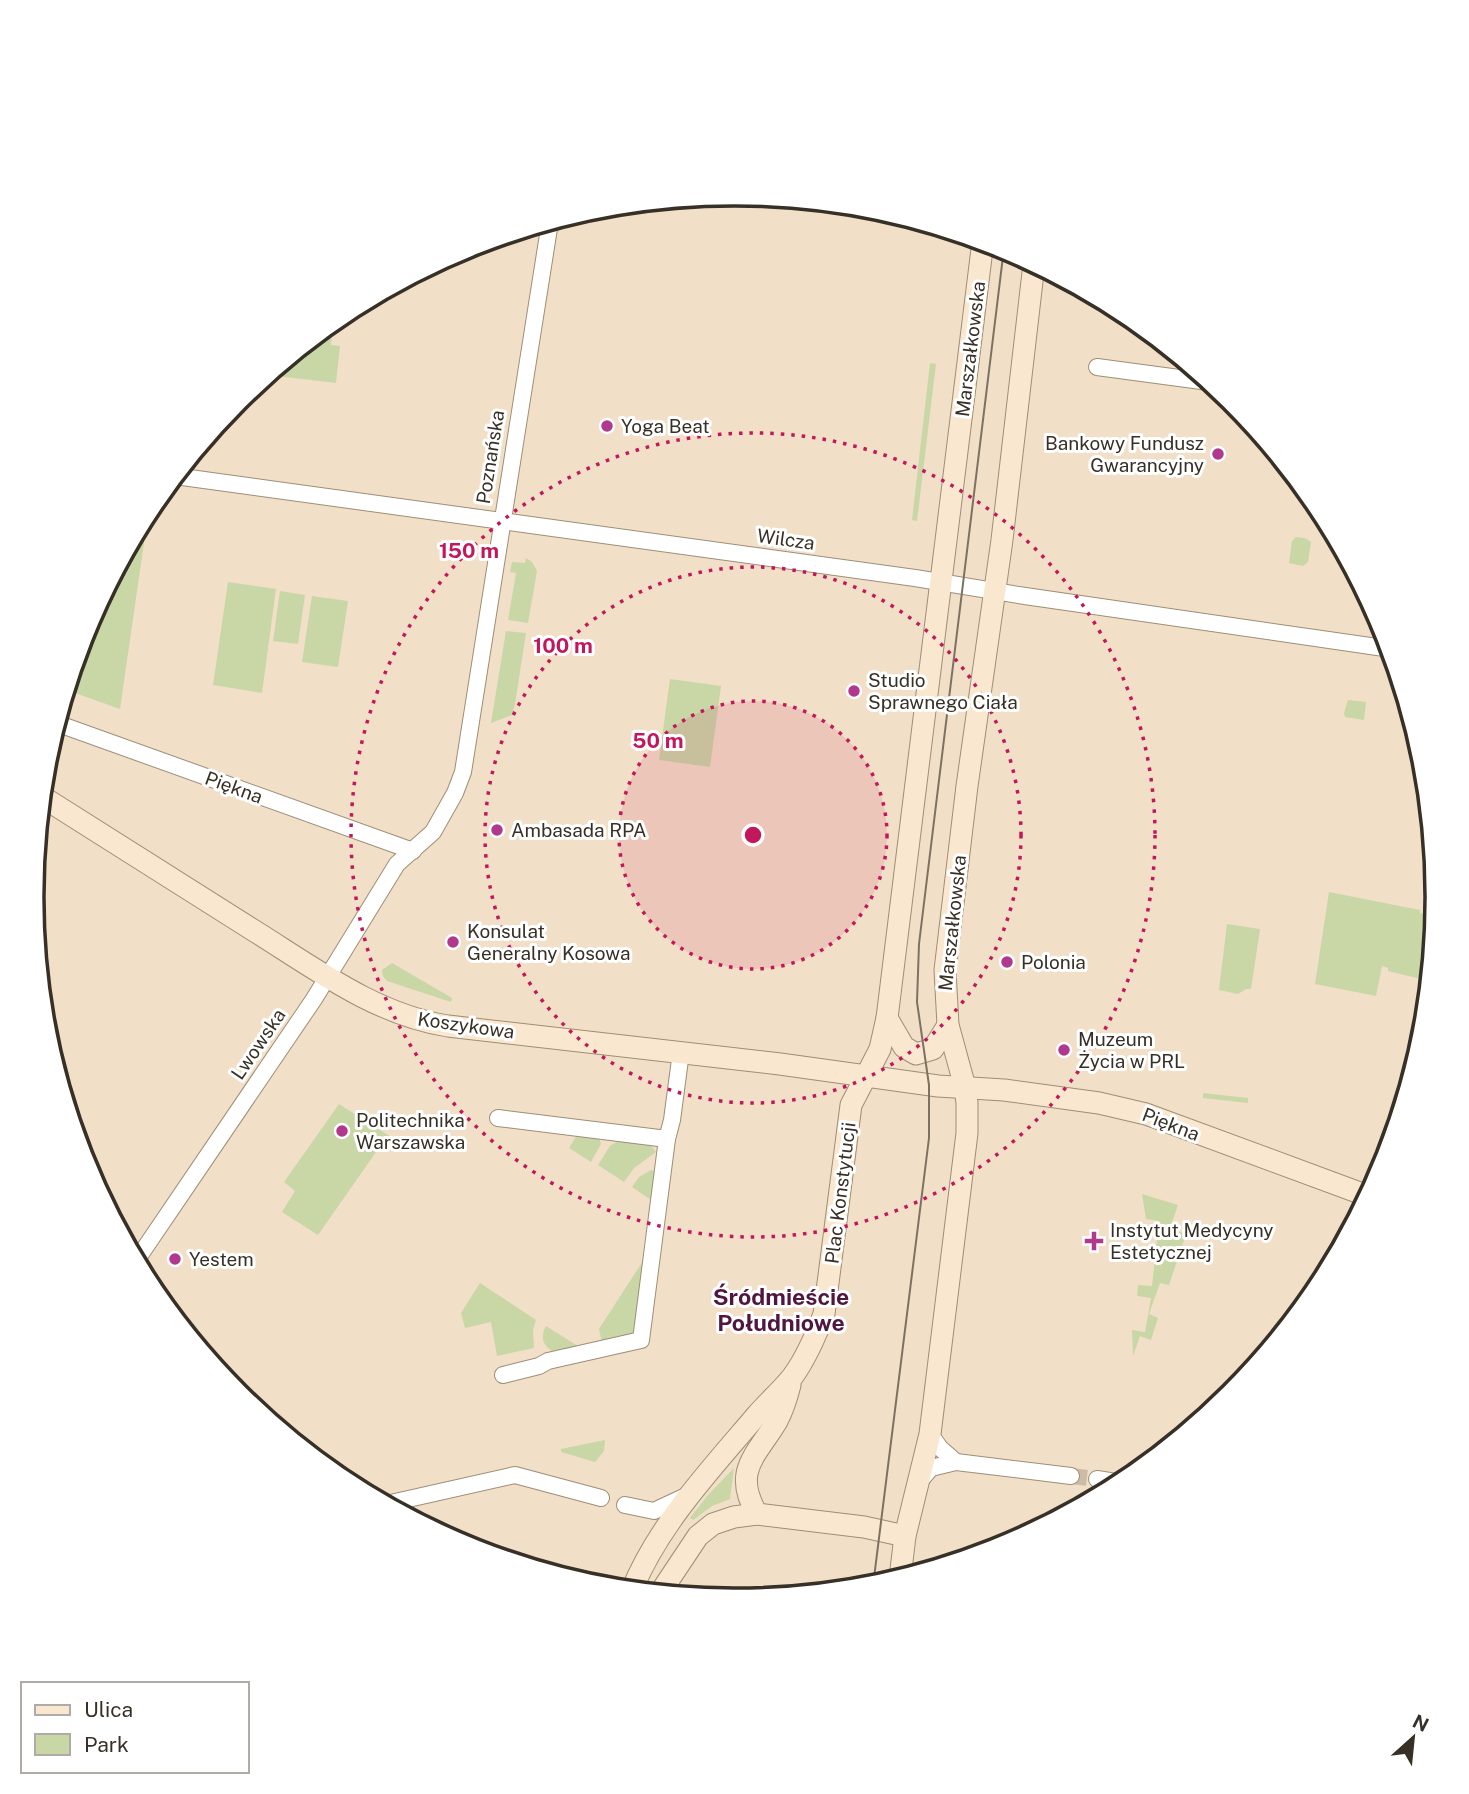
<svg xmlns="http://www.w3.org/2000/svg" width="1469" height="1794" viewBox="0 0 1469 1794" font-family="'Public Sans',sans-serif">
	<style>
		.green { fill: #c9d7a7 }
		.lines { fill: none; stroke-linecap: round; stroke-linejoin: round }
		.street-tunnel { stroke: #ccbca7; stroke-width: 16; stroke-dasharray: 16 8; stroke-linecap: butt }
		.street-casing { stroke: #9e8e77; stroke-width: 18 }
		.secondary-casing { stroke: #9e8e77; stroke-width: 23 }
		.street { stroke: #fff; stroke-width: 16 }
		.secondary { stroke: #fae7cf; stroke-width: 21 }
		.tram { stroke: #7d7262; stroke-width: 2 }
		.ring { fill: none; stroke: #c2185b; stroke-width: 3.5; stroke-dasharray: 3.5 7 }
		.poi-dot { fill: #b0398e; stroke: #fff; stroke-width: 2.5 }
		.labels { text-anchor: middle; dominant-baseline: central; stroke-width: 6; stroke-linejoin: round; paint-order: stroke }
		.street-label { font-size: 19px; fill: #373026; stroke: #fff }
		.poi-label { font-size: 19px; fill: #373026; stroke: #fff; text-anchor: start }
		.quarter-label { font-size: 23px; font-weight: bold; fill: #50163f; stroke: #fff }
		.rim { fill: none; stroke: #373026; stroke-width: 3.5 }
		.centre { fill: #c2185b; stroke: #fff; stroke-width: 3.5 }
		.ring-label { font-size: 21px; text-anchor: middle; font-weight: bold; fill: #c2185b; stroke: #fff; stroke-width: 6; stroke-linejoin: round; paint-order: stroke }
	</style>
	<rect width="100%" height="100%" fill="#f1dfc7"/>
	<g class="green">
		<polygon points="318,334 332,335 331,345 340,346 336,383 268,375"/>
		<polygon points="930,363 936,364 917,521 912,520"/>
		<polygon points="149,508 120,709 75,693 80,657 76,656 85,628"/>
		<polygon points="1296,537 1305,538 1311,542 1308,562 1303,566 1289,563 1292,541"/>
		<polygon points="526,558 532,562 537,571 528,623 508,620 516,573 510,572 512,562 525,563"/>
		<polygon points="228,582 276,589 262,693 213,685"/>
		<polygon points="280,591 305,595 298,644 273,641"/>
		<polygon points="312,596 348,601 338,667 302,662"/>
		<polygon points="506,631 526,633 515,704 512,715 491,723"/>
		<polygon points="670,679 721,686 710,767 659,760"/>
		<polygon points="1348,700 1366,702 1364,720 1345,717 1344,713"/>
		<polygon points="1329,892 1420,910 1420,913 1436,916 1429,981 1388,971 1388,968 1382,966 1376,996 1315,984"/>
		<polygon points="1227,924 1260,929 1251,989 1246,989 1238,994 1219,990"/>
		<polygon points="392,963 452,998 451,1002 387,981 383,976 382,970"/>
		<polygon points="1203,1093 1248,1098 1248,1103 1203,1098"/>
		<polygon points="339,1104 399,1142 395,1149 383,1142 318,1235 282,1212 295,1191 284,1182"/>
		<polygon points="577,1135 599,1138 601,1144 591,1162 569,1148"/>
		<polygon points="620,1140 649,1143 656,1152 634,1168 624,1182 598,1165 610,1146"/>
		<polygon points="651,1170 655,1171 651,1200 632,1187 639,1177"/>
		<polygon points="1142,1194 1178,1205 1170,1228 1186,1234 1169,1285 1160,1283 1149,1314 1158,1318 1151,1340 1140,1336 1133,1356 1132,1330 1145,1332 1151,1298 1137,1296 1138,1285 1152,1286 1159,1221 1146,1219"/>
		<polygon points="643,1261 634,1335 602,1343 599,1329"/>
		<polygon points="480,1283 536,1320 533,1330 534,1348 497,1356 491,1322 465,1328 461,1313"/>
		<path d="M546,1326L581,1348L555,1353C544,1347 539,1338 546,1326Z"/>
		<polygon points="605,1440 604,1451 595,1462 561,1452 561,1449"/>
		<polygon points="734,1468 730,1499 712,1506 693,1520 690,1518 708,1495"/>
	</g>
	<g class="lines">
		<polyline class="street-tunnel" points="1071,1476 1097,1479"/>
		<defs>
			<g id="street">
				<polyline points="1097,367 1209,382"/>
				<polyline points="175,476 915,578 1025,596 1391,649"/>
				<polyline points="56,723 413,851"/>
				<polyline points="498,1118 667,1139"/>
				<polyline points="136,1261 314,999 397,864 433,832 455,793 463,772 550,222"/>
				<polyline points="503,1375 539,1366 548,1361 641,1340 667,1139 672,1120 681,1052"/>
				<polyline points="930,1434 940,1448 956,1462"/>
				<polyline points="1097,1479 1122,1483"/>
				<polyline points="918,1483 931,1468 956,1462 1071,1476"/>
				<polyline points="386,1504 515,1475 601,1498"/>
				<polyline points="625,1505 654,1511 686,1496"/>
			</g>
			<g id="secondary">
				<path d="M41,796C112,841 183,885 253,930C314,968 376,1015 448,1026L780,1064L938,1086L1004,1090L1099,1103L1146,1114L1368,1196"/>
				<polyline points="887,1018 904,1047 916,1054 933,1049 948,1025"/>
				<path d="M757,1514C732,1471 756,1456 777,1421C783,1410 787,1397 790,1385"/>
				<polyline points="900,1578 905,1536 930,1434 967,1133 967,1103 965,1087 948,1025 945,970 967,786 1002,540 1034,264"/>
				<path d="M632,1590C658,1525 712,1468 756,1416C768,1402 782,1390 793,1376C806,1358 816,1335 824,1314L851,1105L880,1049L887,1018L983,241"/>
				<polyline points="660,1593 698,1536 713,1524 734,1517 757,1514 864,1527 905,1536"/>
			</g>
		</defs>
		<use href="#street" class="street-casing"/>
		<use href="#secondary" class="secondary-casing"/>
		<use href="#street" class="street"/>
		<use href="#secondary" class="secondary"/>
		<polyline class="tram" points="873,1586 929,1138 929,1085 917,1002 919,944 1004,248"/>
	</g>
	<circle cx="753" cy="835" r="134" fill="#c2185b" fill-opacity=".12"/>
	<g class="ring">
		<circle cx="753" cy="835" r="134"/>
		<circle cx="753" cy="835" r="268"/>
		<circle cx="753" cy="835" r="402"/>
	</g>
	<g class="poi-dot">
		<circle cx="607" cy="426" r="7"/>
		<circle cx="1218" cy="454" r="7"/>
		<circle cx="854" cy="691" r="7"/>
		<circle cx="497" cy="830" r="7"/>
		<circle cx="453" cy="942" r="7"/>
		<circle cx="1007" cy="962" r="7"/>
		<circle cx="1064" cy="1050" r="7"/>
		<circle cx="342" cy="1131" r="7"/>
		<path d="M1090.5 1230.5h7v7h7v7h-7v7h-7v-7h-7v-7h7z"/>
		<circle cx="175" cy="1259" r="7"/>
	</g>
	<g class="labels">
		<g class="street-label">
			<text transform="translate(970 349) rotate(-83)">Marszałkowska</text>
			<text transform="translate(490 457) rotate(-81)">Poznańska</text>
			<text transform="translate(786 539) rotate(8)">Wilcza</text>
			<text transform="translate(234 787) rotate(20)">Piękna</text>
			<text transform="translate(952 923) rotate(-84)">Marszałkowska</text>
			<text transform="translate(466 1025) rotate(8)">Koszykowa</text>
			<text transform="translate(258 1044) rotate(-56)">Lwowska</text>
			<text transform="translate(1171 1124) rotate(21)">Piękna</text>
			<text transform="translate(840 1193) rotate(-83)">Plac Konstytucji</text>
		</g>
		<g class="poi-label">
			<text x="621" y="426">Yoga Beat</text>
			<text x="1204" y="443" text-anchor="end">Bankowy Fundusz<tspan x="1204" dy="22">Gwarancyjny</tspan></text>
			<text x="868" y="680">Studio<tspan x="868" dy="22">Sprawnego Ciała</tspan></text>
			<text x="511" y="830">Ambasada RPA</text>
			<text x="467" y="931">Konsulat<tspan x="467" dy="22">Generalny Kosowa</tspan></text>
			<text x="1021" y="962">Polonia</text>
			<text x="1078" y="1039">Muzeum<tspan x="1078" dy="22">Życia w PRL</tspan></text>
			<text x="356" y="1120">Politechnika<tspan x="356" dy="22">Warszawska</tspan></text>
			<text x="1110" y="1230">Instytut Medycyny<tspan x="1110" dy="22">Estetycznej</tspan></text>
			<text x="189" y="1259">Yestem</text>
		</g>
		<g class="quarter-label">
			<text x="781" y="1296">Śródmieście<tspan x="781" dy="26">Południowe</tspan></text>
		</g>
	</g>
	<path d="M0 0H1469V1794H0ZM734 206H735A690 690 0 0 1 1425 896V898A690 690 0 0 1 735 1588H734A690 690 0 0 1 44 898V896A690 690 0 0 1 734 206Z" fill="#fff" fill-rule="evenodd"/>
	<path class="rim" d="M734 206H735A690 690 0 0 1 1425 896V898A690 690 0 0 1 735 1588H734A690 690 0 0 1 44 898V896A690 690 0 0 1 734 206Z"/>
	<circle cx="753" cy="835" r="10" class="centre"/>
	<g class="ring-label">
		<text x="469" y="558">150 m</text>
		<text x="563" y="653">100 m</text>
		<text x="658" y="748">50 m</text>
	</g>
	<rect x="21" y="1682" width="228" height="91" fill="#ffffff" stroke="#afaca8" stroke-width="2"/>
	<rect x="35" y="1705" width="35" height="10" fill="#fae7cf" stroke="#afaca8" stroke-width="2"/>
	<text x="84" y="1717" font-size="21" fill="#373026">Ulica</text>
	<rect x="35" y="1734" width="35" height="21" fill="#c9d7a7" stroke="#afaca8" stroke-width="2"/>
	<text x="84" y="1752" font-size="21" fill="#373026">Park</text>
	<g transform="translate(1413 1738) rotate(27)" stroke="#ffffff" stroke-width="5" paint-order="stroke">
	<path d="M0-5L12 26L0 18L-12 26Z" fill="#373026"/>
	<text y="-10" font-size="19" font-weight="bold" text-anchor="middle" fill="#373026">N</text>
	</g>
</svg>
